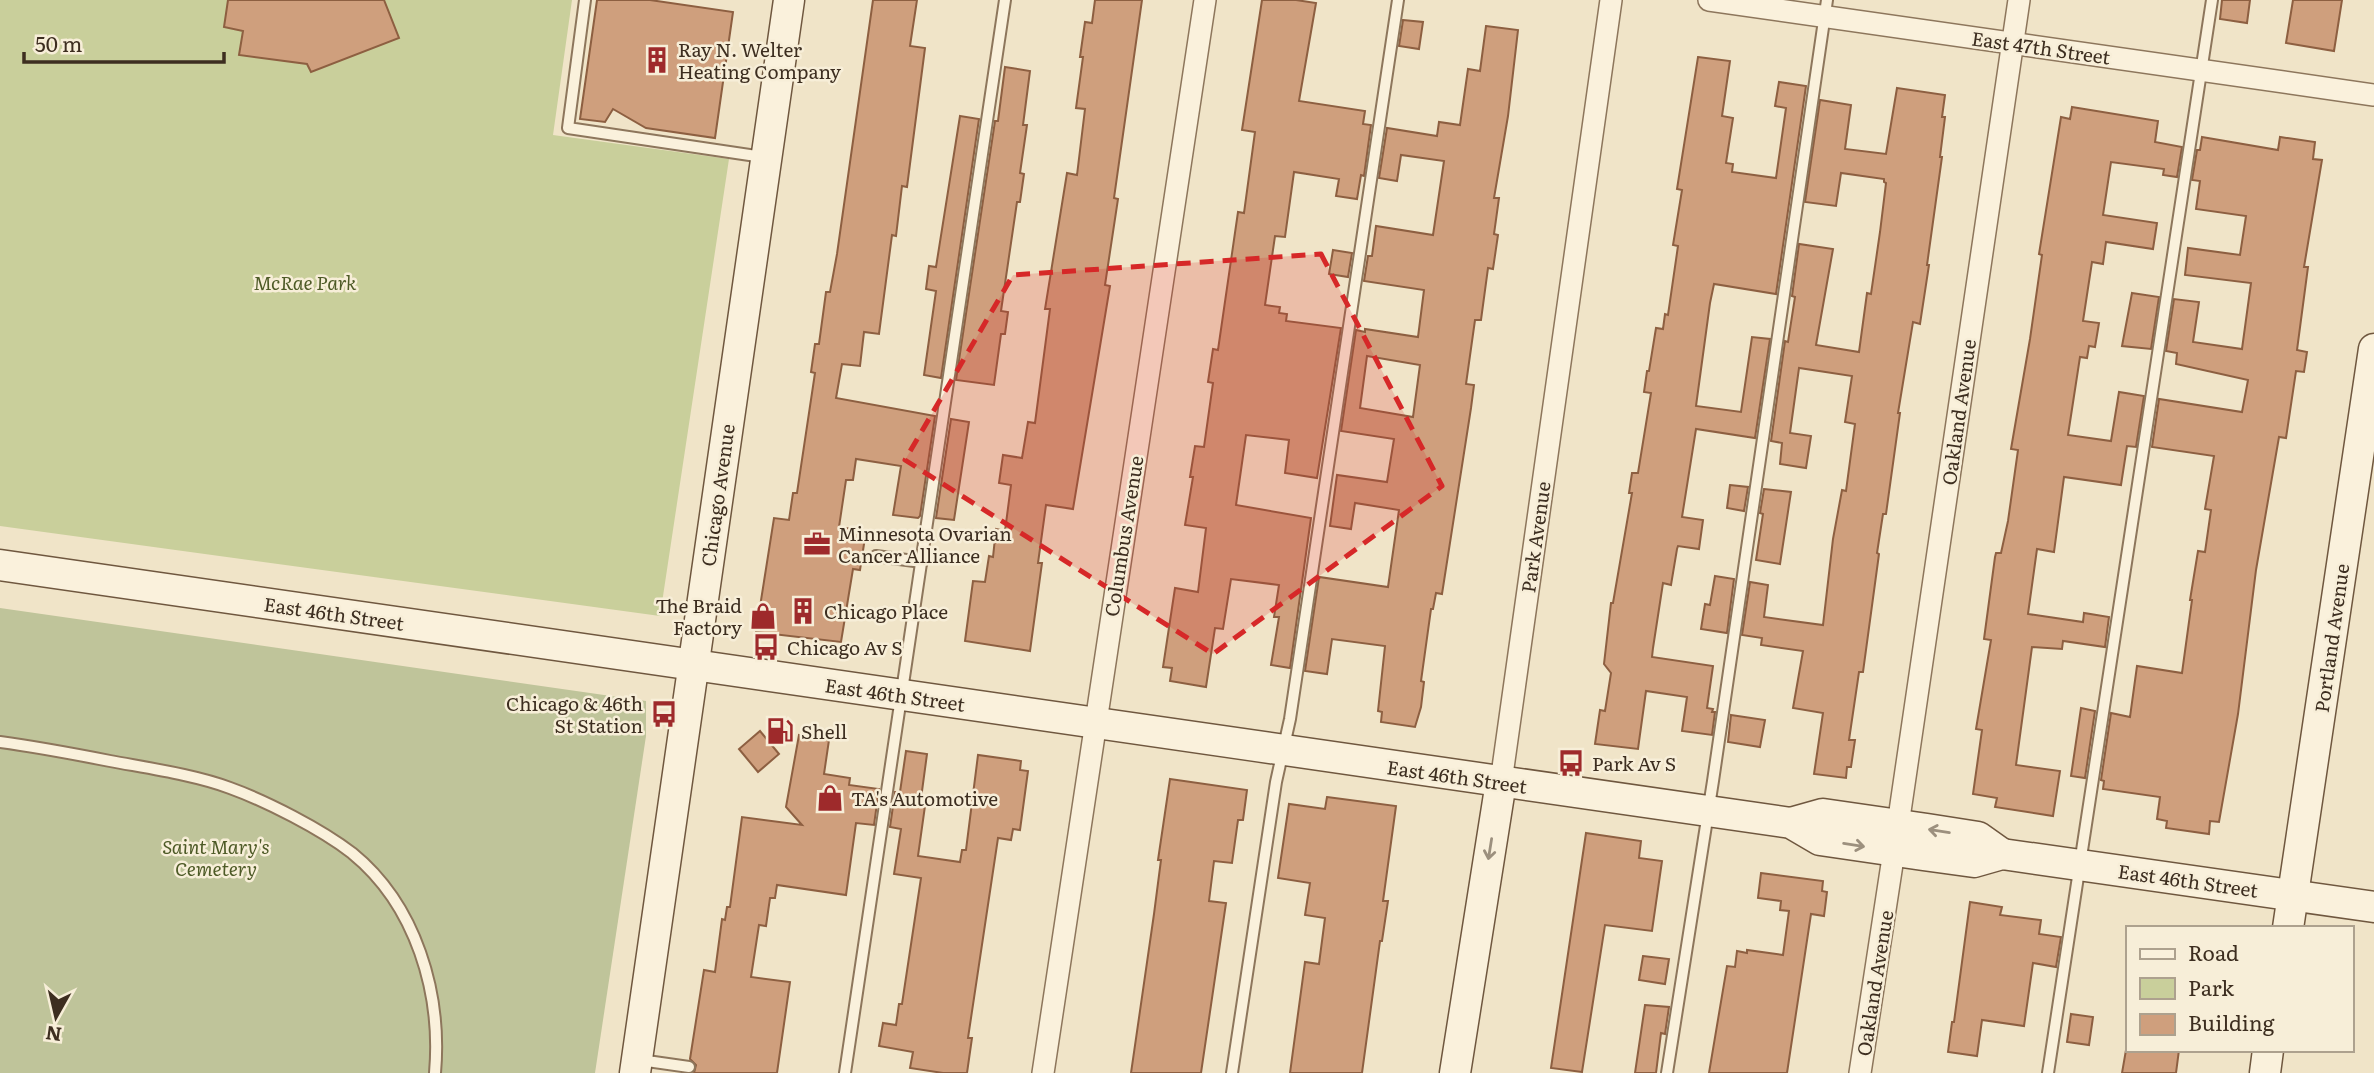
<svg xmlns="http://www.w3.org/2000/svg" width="2374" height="1073" viewBox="0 0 2374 1073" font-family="Literata,serif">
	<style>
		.green { fill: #c9cf9b }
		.cemetery { fill: #bfc49a }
		.building { fill: #cf9f7d; stroke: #8d5f41; stroke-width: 2; fill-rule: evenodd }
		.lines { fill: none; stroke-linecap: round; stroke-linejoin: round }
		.lane-casing { stroke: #8d765c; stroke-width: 14 }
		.street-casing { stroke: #8d765c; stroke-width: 24 }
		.secondary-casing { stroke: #6f573f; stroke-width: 33 }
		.lane { stroke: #faf1dc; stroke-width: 10 }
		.street { stroke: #faf1dc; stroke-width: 21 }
		.secondary { stroke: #faf1dc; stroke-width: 30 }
		.oneway { stroke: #9c907e }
		.marked { fill: #d62828; fill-opacity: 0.2; stroke: #d62828; stroke-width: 5; stroke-dasharray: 14 9; stroke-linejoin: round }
		.labels { text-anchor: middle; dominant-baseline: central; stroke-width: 5; stroke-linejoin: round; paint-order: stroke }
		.street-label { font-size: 19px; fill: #3d2e20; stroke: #f7eed8 }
		.poi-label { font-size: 19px; fill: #3d2e20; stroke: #f7eed8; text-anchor: start }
		.park-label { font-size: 19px; font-style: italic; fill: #4d5a26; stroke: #f7eed8 }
	</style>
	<rect width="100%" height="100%" fill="#f0e4c8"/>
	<polygon class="green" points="0,0 572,0 553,135 729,159 660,616 0,526"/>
	<polygon class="cemetery" points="0,608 646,701 646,736 595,1073 0,1073"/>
	<g class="building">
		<polygon points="228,0 384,0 399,38 311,72 307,64 239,55 243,31 224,27"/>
		<polygon points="597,0 650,0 733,12 715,138 646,128 613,109 605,122 580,119"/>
		<polygon points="873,0 917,0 910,46 925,48 907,187 902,186 896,236 892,235 879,334 864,332 860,366 842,364 836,398 935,416 920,516 918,518 893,515 901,466 856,459 853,480 846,480 839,527 866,531 860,570 853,569 841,642 756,632 774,518 789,520 793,493 797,493 815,373 811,372 815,344 819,344 826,292 830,292 837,254"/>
		<polygon points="1095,0 1142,0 1114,198 1118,199 1105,285 1110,286 1073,509 1046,505 1038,563 1042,563 1030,651 965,641 973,581 985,582 989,556 993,557 996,529 1005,531 1011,485 999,483 1003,455 1022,458 1028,422 1035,423 1050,309 1045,309 1067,173 1077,175 1085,109 1076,108 1083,57 1080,57 1085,22 1092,23"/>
		<polygon points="1262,0 1296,0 1316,3 1299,101 1365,111 1363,124 1371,125 1364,176 1361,175 1357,199 1336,196 1339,179 1294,172 1285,237 1275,236 1265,305 1280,307 1279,313 1287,314 1286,321 1341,328 1317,478 1285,473 1289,440 1246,435 1236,505 1311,518 1290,668 1271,665 1279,617 1274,617 1279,585 1231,579 1223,629 1215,628 1206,687 1170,681 1172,668 1163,667 1175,588 1198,592 1206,528 1185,525 1193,477 1190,477 1195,446 1204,447 1213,383 1208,382 1213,349 1218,350 1238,212 1244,213 1255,132 1242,130"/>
		<polygon points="2222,0 2250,0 2247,23 2220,19"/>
		<polygon points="2293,0 2342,0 2334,51 2286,43"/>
		<polygon points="1403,20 1423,22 1419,49 1399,46"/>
		<path d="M1486,26L1518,30L1508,116L1494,198H1499L1494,234L1498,235L1493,269L1488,268L1481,320H1475L1466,384L1474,385L1471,408L1442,594L1436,593L1433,609H1431L1421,681L1424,682L1421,707L1415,727L1381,722L1382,712L1378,711L1385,646L1332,639L1327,674L1305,671L1319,577L1388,587L1399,510L1355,503L1351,529L1330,526L1337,475L1387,482L1394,439L1341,431L1356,330L1365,332V329L1418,337L1424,290L1364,281L1368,256H1372L1376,226L1433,235L1444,161L1401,155L1397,181L1379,178L1387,128L1437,136L1439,122L1460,125L1468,69L1480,71ZM1367,356L1420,365L1413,417L1360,408Z"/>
		<polygon points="1698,57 1730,61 1722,116 1733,118 1726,163 1733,164 1732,172 1776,178 1786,108 1775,106 1779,82 1806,86 1776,294 1714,284 1710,303 1696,406 1741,412 1752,337 1770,339 1755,438 1696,429 1682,517 1703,520 1699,549 1678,546 1677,549 1671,585 1663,583 1653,648 1652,657 1713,666 1707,708 1713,709 1712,712 1715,712 1712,735 1682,731 1687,697 1646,691 1638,749 1595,744 1600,710 1605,711 1611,673 1604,664 1611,603 1613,603 1632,493 1629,493 1632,473 1638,473 1651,393 1644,392 1647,371 1649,371 1656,328 1663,329 1665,314 1668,315 1678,246 1673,245 1682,190 1677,189"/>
		<polygon points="1005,67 1030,71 1023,125 1027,125 1020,173 1024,174 1020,202 1017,202 1001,311 1008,312 1005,334 1001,334 994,385 956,380 995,121 998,121"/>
		<polygon points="1897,88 1945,95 1942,117 1945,117 1940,157 1942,157 1927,265 1929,265 1920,324 1913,322 1898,413 1900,413 1886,514 1883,514 1877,553 1879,554 1863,672 1859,672 1849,740 1855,740 1851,767 1847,767 1846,778 1814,774 1823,713 1793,708 1803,651 1761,645 1762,638 1742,635 1750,582 1768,585 1764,617 1823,625 1833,539 1842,490 1846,491 1855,424 1845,422 1852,376 1799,368 1790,433 1811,436 1806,468 1780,464 1782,443 1771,441 1785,341 1788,342 1795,297 1792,296 1799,244 1833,249 1816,345 1859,352 1867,293 1871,294 1880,232 1886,183 1884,182 1884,179 1841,173 1836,206 1805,202 1820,100 1851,105 1845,149 1886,154"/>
		<polygon points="2072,107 2158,121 2155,142 2182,147 2177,177 2163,175 2164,169 2111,162 2103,215 2157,223 2153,249 2106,242 2103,264 2092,262 2083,321 2099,323 2095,347 2089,346 2087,358 2080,357 2068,435 2111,441 2119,392 2144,396 2136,447 2127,446 2121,485 2064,477 2054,552 2037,549 2028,614 2083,622 2084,613 2109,617 2105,647 2063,641 2062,649 2032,647 2016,765 2060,771 2053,816 1995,807 1997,798 1973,794 1982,730 1976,729 1991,640 1984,639 1995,557 1996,553 2001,553 2008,521 2018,450 2011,449 2030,339 2042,255 2039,254 2061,117 2070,119"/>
		<polygon points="960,116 979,119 941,378 924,375 936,291 926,289 929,266 936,267"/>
		<polygon points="2202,137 2278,150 2280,137 2315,142 2313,159 2322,160 2304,267 2308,267 2297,350 2307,352 2304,372 2296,371 2286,438 2279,437 2256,570 2238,714 2219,822 2210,821 2209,834 2166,828 2167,821 2157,819 2160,797 2103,789 2104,781 2101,780 2111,713 2130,717 2137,666 2182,673 2192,600 2190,600 2198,551 2205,552 2211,510 2205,509 2214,456 2152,447 2159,399 2242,412 2248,380 2176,364 2177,353 2166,351 2174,299 2199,302 2193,342 2242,349 2251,283 2185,275 2188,248 2240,255 2246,216 2196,209 2200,181 2192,180 2197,150 2200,150"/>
		<polygon points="1333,250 1352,253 1348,277 1329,274"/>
		<polygon points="2132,293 2159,297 2151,349 2122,346"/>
		<polygon points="951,419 969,422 954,520 936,518"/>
		<polygon points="1730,485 1748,487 1744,511 1727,508"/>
		<polygon points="1764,489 1791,492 1780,564 1756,560 1763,514 1760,513"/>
		<polygon points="1715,576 1734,579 1727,633 1701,629 1705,604 1710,605"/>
		<polygon points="2081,708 2095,711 2085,778 2071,776"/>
		<polygon points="1731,715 1765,720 1760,747 1728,742"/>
		<polygon points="760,731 779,754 758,772 739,749"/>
		<polygon points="799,735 829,740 824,774 850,778 849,785 879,789 874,825 856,823 846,895 777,885 775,898 770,898 766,926 759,925 751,977 790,982 777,1073 694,1073 696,1065 690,1059 704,970 715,972 722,919 725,920 727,907 730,907 742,817 802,825 786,807"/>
		<polygon points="906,751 927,754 920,806 925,806 918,856 960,862 962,850 966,850 978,755 1021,761 1020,770 1028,771 1020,830 1013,829 1011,840 998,838 968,1038 972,1038 967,1073 943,1073 910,1068 913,1052 879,1046 883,1023 896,1025 899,1004 902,1004 921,878 894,874 901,829 890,827 895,792 900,792"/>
		<polygon points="1170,779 1247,790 1243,820 1238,820 1232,863 1214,861 1209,901 1226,903 1201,1073 1131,1073 1154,914 1161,860 1158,860"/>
		<polygon points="1327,797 1396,806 1383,901 1388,901 1382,941 1380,941 1362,1073 1290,1073 1305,962 1319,964 1325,918 1305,915 1310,883 1278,878 1289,804 1325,809"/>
		<polygon points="1586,833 1641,841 1639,858 1662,861 1652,931 1605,925 1582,1072 1551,1068"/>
		<polygon points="1761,873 1823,881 1822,891 1827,892 1824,916 1811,914 1787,1073 1709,1073 1727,966 1735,967 1737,951 1747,953 1747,950 1783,955 1789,911 1780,910 1781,901 1758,898"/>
		<polygon points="1970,902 2002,907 2000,915 2041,920 2039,934 2061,937 2056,967 2033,963 2024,1026 1982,1020 1977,1056 1948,1052 1952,1022 1954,1022"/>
		<polygon points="1643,956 1669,959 1665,984 1639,980"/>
		<polygon points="1645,1005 1669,1007 1665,1034 1661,1033 1656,1073 1635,1073"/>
		<polygon points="2071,1014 2093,1017 2089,1045 2067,1042"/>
		<polygon points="2126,1050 2179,1050 2176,1073 2122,1073"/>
	</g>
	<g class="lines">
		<defs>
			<g id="lane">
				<polyline points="585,0 568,128 763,157"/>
				<polyline points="876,556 922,562"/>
				<path d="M0,742C37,747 74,754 110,761C147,768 196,775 230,788C266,801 321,829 352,853C416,905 442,993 435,1073"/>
				<polyline points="640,1060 689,1067"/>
				<polyline points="845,1073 1005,0"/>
				<polyline points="1232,1073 1276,782 1290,719 1398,0"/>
				<polyline points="1667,1073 1713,781 1827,0"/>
				<polyline points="2048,1073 2212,0"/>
			</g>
			<g id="street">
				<polyline points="1709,0 2374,95"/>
				<polyline points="1501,782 1611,0"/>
				<polyline points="1898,825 2019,0"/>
				<polyline points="1043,1073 1205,0"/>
				<polyline points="1860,1073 1894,851"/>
			</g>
			<g id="secondary">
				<polyline points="0,565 1791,823 1820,840 1923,855 1974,862 2002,854 2374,907"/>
				<polyline points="1791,823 1823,814 1927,829 1978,837 2002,854"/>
				<polyline points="2288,928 2374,349"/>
				<polyline points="635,1073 789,0"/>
				<polyline points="1455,1073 1501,782"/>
				<polyline points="2265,1073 2268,1050"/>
			</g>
		</defs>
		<use href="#lane" class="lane-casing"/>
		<use href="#street" class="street-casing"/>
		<use href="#secondary" class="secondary-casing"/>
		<use href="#lane" class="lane"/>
		<use href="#street" class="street"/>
		<use href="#secondary" class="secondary"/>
	</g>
	<defs><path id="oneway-shaft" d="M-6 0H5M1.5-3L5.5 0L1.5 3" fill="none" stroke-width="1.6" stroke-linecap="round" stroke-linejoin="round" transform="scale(1.75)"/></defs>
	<g class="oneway">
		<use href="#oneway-shaft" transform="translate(1939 831) rotate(-171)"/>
		<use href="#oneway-shaft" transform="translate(1854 845) rotate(9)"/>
		<use href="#oneway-shaft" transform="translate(1490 849) rotate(99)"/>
	</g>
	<path class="marked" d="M1321,254L1442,486L1213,654L905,460L1013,275Z"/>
	<defs>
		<symbol id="building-bare" viewBox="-9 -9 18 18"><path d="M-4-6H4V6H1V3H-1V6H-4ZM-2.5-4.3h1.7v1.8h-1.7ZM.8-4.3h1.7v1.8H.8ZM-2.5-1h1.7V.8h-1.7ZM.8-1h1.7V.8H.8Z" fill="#9e2a2b" stroke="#f7eed8" stroke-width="2.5" paint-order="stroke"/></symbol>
		<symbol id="office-bare" viewBox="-9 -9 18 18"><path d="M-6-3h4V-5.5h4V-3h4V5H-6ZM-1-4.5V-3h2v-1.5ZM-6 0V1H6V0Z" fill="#9e2a2b" stroke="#f7eed8" stroke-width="2.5" paint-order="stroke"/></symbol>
		<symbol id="shop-bare" viewBox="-9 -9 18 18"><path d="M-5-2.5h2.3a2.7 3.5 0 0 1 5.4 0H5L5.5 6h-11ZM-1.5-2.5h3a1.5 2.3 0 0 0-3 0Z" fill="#9e2a2b" stroke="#f7eed8" stroke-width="2.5" paint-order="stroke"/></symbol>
		<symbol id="bus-bare" viewBox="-9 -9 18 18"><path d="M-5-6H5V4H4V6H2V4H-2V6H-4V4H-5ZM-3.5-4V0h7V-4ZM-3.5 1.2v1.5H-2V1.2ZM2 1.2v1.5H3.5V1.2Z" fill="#9e2a2b" stroke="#f7eed8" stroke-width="2.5" paint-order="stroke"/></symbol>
		<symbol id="fuel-bare" viewBox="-9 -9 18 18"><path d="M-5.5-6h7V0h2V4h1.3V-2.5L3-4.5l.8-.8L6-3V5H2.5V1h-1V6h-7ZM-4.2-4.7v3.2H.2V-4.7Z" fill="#9e2a2b" stroke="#f7eed8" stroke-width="2.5" paint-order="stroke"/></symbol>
	</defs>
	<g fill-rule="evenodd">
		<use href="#building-bare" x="638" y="41" width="38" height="38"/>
		<use href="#office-bare" x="798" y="525" width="38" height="38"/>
		<use href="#building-bare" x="784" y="592" width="38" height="38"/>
		<use href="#shop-bare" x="744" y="597" width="38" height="38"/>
		<use href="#bus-bare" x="747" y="628" width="38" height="38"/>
		<use href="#bus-bare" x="645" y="695" width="38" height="38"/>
		<use href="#fuel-bare" x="761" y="712" width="38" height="38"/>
		<use href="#bus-bare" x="1552" y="744" width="38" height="38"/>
		<use href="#shop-bare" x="811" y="779" width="38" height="38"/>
	</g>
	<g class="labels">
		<g class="street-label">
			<text transform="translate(2041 47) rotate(8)">East 47th Street</text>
			<text transform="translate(1958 412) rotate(-82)">Oakland Avenue</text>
			<text transform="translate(717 495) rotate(-82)">Chicago Avenue</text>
			<text transform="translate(1123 536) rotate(-81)">Columbus Avenue</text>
			<text transform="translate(1535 537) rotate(-82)">Park Avenue</text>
			<text transform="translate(334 613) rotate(8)">East 46th Street</text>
			<text transform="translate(2331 638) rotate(-82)">Portland Avenue</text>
			<text transform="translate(895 694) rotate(8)">East 46th Street</text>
			<text transform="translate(1457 776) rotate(8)">East 46th Street</text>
			<text transform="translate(2188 880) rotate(8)">East 46th Street</text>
			<text transform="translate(1874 983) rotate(-81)">Oakland Avenue</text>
		</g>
		<g class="poi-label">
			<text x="678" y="49">Ray N. Welter<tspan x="678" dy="22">Heating Company</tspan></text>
			<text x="838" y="533">Minnesota Ovarian<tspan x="838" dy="22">Cancer Alliance</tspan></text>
			<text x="742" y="605" text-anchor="end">The Braid<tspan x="742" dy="22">Factory</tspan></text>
			<text x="824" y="611">Chicago Place</text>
			<text x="787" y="647">Chicago Av S</text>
			<text x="643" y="703" text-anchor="end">Chicago &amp; 46th<tspan x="643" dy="22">St Station</tspan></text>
			<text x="801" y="731">Shell</text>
			<text x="1592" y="763">Park Av S</text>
			<text x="851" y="798">TA's Automotive</text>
		</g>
		<g class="park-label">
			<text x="305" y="282">McRae Park</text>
			<text x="216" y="846">Saint Mary's<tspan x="216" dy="22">Cemetery</tspan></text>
		</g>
	</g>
	<rect x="2126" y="926" width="228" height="126" fill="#f7eed8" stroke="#ada18e" stroke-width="2"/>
	<rect x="2140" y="949" width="35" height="10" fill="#faf1dc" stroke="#ada18e" stroke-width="2"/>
	<text x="2188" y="961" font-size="21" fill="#3d2e20">Road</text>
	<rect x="2140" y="978" width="35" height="21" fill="#c9cf9b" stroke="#ada18e" stroke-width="2"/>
	<text x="2188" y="996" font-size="21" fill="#3d2e20">Park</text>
	<rect x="2140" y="1014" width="35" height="21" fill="#cf9f7d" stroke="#ada18e" stroke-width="2"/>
	<text x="2188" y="1031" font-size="21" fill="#3d2e20">Building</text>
	<g transform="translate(56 1017) rotate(188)" stroke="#f7eed8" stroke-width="5" paint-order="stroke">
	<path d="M0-5L12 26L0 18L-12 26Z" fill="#3d2e20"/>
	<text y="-10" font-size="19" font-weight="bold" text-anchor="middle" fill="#3d2e20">N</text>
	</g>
	<path d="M24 52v10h200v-10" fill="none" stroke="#3d2e20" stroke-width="3.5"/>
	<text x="35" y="52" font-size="21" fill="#3d2e20" stroke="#f7eed8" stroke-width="5" paint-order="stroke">50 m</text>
</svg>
